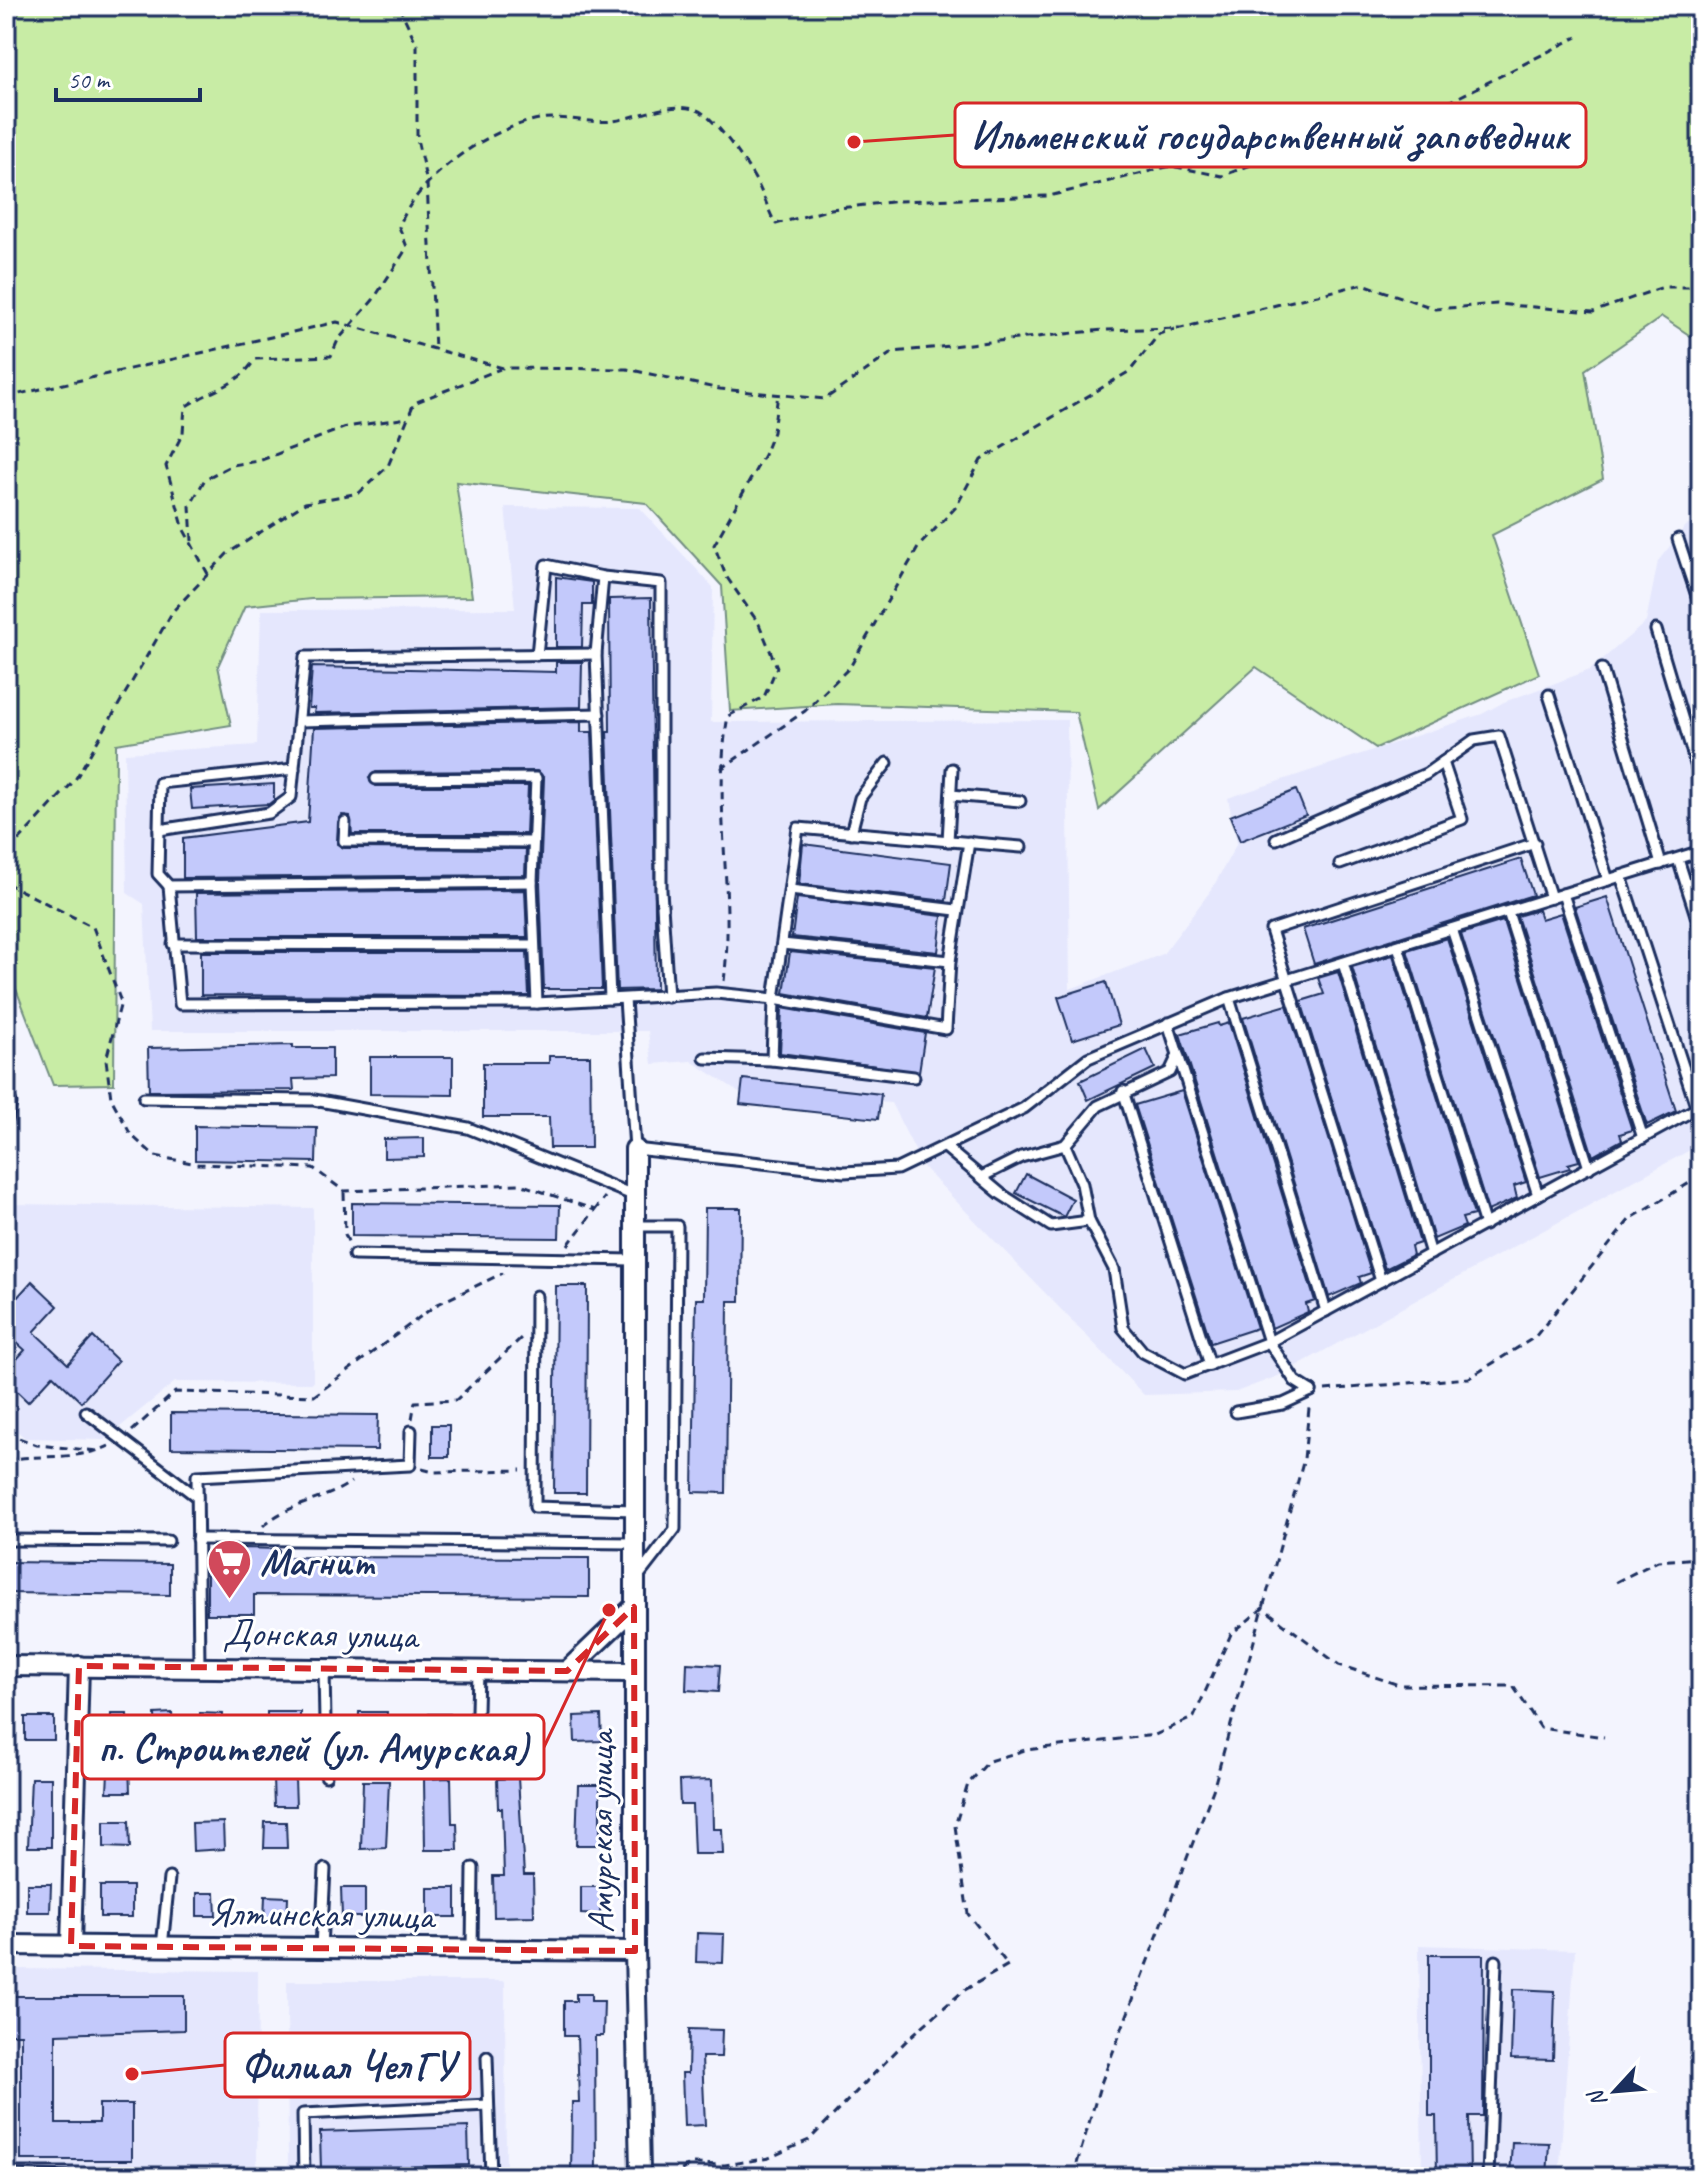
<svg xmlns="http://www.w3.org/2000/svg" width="1707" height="2183" viewBox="0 0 1707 2183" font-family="Caveat,sans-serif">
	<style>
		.built { fill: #e5e7fd }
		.green { fill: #c8eca5; stroke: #728e82; stroke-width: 2 }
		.building { fill: #c3c9fb; stroke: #1b2f5e; stroke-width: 2 }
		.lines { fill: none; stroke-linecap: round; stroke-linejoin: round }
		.service-casing { stroke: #1b2f5e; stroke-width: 15 }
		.minor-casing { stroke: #1b2f5e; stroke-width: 24 }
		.path { stroke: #1b2f5e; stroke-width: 3; stroke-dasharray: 8 6; stroke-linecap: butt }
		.service { stroke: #fff; stroke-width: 9 }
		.minor { stroke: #fff; stroke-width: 18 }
		.marked { fill: none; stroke: #d62828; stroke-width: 6; stroke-dasharray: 16 10; stroke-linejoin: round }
		.labels { text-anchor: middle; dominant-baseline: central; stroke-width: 6; stroke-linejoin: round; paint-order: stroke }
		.poi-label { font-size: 38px; font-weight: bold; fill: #1b2f5e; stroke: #fff; text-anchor: start }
		.street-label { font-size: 38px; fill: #1b2f5e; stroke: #fff }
		.leader { fill: none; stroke: #d62828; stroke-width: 3 }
		.callout-dot { fill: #d62828; stroke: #fff; stroke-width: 3 }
		.callout { fill: #fff; stroke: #d62828; stroke-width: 3 }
		.callout-label { font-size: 40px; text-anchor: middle; font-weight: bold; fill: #1b2f5e }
	</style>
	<rect width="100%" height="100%" fill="#f3f4fe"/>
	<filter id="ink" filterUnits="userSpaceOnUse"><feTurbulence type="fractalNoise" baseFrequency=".0125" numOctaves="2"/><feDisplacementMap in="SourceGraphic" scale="16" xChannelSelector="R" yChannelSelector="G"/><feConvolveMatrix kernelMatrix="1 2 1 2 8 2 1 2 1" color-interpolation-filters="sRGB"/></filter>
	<g filter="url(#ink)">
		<g class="built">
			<polygon points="505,507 640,508 713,587 711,722 1067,720 1070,989 1163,954 1212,889 1237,843 1228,798 1482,714 1504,702 1590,670 1646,622 1658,561 1686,526 1701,521 1701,1144 1278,1376 1236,1392 1144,1395 924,1168 891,1103 741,1093 691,1061 652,1064 648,1031 150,1031 144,904 127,893 125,753 257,745 261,610 515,609"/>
			<polygon points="6,1204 313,1208 313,1383 175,1382 104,1440 25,1438 6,1421"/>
			<polygon points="1419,1945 1575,1950 1559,2177 1422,2177"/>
			<polygon points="6,1969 258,1971 257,2177 6,2177"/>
			<polygon points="287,1981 505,1981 506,2177 288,2177"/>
		</g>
		<polygon class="green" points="6,6 1701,6 1701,343 1662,317 1585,370 1603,479 1492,535 1539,674 1376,748 1256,667 1099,810 1076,712 837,704 730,711 722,586 646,503 456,482 472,597 311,599 245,606 218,666 231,725 116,744 114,1084 53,1085 6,963"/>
		<g class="building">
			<polygon points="556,577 592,582 592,605 583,605 582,647 556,647"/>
			<polygon points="651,598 656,989 617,990 607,732 610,732 609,599"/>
			<polygon points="556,662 582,662 581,707 314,713 315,708 309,708 312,667 556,672"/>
			<polygon points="581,722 581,732 592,732 602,989 544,989 540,882 544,778 537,771 376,772 369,778 376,786 528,786 526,834 352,834 350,816 342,815 338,822 337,844 344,848 526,849 525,875 183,878 183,838 308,822 314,728"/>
			<polygon points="274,784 274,800 269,804 192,809 190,789"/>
			<polygon points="1296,790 1306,815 1240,841 1230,816"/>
			<polygon points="803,844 951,863 946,901 799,884"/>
			<polygon points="1521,859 1533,895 1314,964 1303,929"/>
			<polygon points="525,890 527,937 197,937 196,893"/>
			<polygon points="1607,897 1676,1111 1647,1125 1575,907"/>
			<polygon points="797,898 942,916 938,952 792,937"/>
			<polygon points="1538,910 1541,919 1561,913 1632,1130 1620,1134 1622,1140 1593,1156 1517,916"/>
			<polygon points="1503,921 1579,1161 1568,1164 1570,1168 1540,1177 1461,934"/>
			<polygon points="1447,938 1526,1182 1514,1186 1517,1198 1488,1211 1407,950"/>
			<polygon points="201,952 527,952 529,996 201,995"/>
			<polygon points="790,952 935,967 927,1018 784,993"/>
			<polygon points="1393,955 1474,1215 1462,1218 1465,1226 1434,1239 1352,967"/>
			<polygon points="1338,972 1420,1243 1411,1246 1413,1255 1385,1269 1301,1001 1324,994 1318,978"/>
			<polygon points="1106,982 1119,1025 1072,1040 1058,997"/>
			<polygon points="1287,1005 1371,1273 1359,1277 1361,1283 1329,1297 1243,1018"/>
			<polygon points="782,1008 925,1033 919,1072 780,1053"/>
			<polygon points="1218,1023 1219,1026 1229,1023 1315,1301 1306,1304 1308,1312 1272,1328 1180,1034"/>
			<polygon points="293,1045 293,1048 332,1048 332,1078 293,1079 294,1090 149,1091 148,1048"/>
			<polygon points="1146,1049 1155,1068 1088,1100 1080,1081"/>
			<polygon points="549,1056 590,1056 591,1148 550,1148 549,1117 483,1117 483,1063 549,1063"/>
			<polygon points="370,1057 453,1057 453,1095 370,1094"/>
			<polygon points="743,1079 881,1094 878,1119 740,1104"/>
			<polygon points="1182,1091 1257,1328 1211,1343 1135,1105"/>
			<polygon points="195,1126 317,1128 316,1162 195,1160"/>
			<polygon points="424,1138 424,1157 384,1158 384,1139"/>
			<polygon points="1026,1174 1073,1199 1064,1217 1016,1193"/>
			<polygon points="352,1203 560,1205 559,1238 352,1236"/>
			<polygon points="705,1208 741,1208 740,1301 728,1301 726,1493 693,1492 696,1299 704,1299"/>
			<polygon points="32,1281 58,1306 34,1332 68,1364 93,1337 118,1361 81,1402 53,1375 28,1402 6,1381 6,1371 25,1350 6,1333 6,1310"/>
			<polygon points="556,1286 587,1286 586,1493 554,1493"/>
			<polygon points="171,1413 378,1415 377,1450 171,1448"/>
			<rect x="432" y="1425" width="17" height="32"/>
			<polygon points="243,1548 279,1549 279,1557 589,1558 589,1597 254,1595 254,1614 207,1614 207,1572 243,1572"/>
			<polygon points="6,1562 170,1564 170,1595 6,1593"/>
			<polygon points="687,1663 720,1665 718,1692 686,1690"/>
			<rect x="267" y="1712" width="33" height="30"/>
			<polygon points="359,1712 387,1712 386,1740 358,1739"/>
			<polygon points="172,1713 174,1738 156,1739 155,1714"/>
			<polygon points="200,1713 223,1714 222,1742 199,1741"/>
			<polygon points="111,1714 127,1714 130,1792 107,1792"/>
			<rect x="429" y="1714" width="21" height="25"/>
			<polygon points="601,1715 602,1741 575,1742 574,1716"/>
			<rect x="25" y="1717" width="29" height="23"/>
			<polygon points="31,1778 51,1778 51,1847 28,1847"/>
			<polygon points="451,1778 452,1823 457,1823 458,1850 425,1850 424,1779"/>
			<polygon points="518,1778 524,1875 533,1875 534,1916 494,1917 493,1876 504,1876 502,1808 498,1808 497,1779"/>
			<polygon points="273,1779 295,1779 296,1806 274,1806"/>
			<polygon points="712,1780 713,1829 722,1829 723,1854 694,1854 692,1805 680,1805 679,1781"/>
			<polygon points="363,1781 389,1781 386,1848 361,1849"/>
			<polygon points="578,1785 600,1785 600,1845 576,1845"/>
			<polygon points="104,1821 129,1821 130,1848 104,1847"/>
			<polygon points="223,1822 224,1849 193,1851 192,1823"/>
			<polygon points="265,1822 286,1822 287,1848 264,1848"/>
			<polygon points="27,1884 51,1884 50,1912 27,1912"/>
			<rect x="100" y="1886" width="32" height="31"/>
			<polygon points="581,1887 601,1887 600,1915 581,1914"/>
			<polygon points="341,1888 365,1888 365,1917 342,1917"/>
			<rect x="428" y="1888" width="28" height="29"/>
			<polygon points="197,1893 215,1893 216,1916 197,1916"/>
			<polygon points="265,1896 288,1897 287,1922 264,1921"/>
			<polygon points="697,1933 724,1934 723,1963 696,1962"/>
			<polygon points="1429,1955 1484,1955 1483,2116 1469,2116 1470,2177 1437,2177 1436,2116 1429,2116"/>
			<polygon points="1513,1989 1555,1991 1553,2060 1511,2059"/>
			<polygon points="576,1994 591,1994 591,2001 604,2001 603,2036 595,2036 596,2177 571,2177 572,2102 579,2102 577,2036 564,2036 564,2001 576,2001"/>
			<polygon points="6,1996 184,1996 184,2030 56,2034 56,2123 99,2123 99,2104 132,2104 132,2160 21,2160 21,2034 6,2034"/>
			<polygon points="689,2029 722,2030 721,2057 702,2057 705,2125 684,2126 682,2073 688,2073"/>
			<polygon points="468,2127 469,2165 321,2170 320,2132"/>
			<polygon points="1512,2142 1549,2143 1547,2177 1510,2177"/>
		</g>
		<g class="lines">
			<defs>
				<g id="service">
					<polyline points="1678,539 1701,608"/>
					<polyline points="603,577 596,654 610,999"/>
					<polyline points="1656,630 1701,781"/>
					<polyline points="537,655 546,565 603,577 661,583 661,890 668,997"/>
					<polyline points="1602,669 1661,864"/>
					<polyline points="1549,695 1608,880"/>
					<polyline points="299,721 599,714"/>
					<polyline points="294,769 160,783 158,874 169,886 532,882"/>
					<polyline points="376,779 536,778 532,882 537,1003"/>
					<polyline points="951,795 1020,801"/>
					<polyline points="345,822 344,841 534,842"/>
					<polyline points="159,830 269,813 291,797 305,657 596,654"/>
					<polyline points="851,833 860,798 887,763"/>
					<polyline points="1276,839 1426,774 1474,740 1499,736 1551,898"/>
					<polyline points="948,841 952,769"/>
					<polyline points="1678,859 1701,931"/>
					<polyline points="1340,864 1462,819 1443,762"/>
					<polyline points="1621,876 1697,1109"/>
					<polyline points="169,886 180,1004 537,1003 716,993 774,999 946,1029 950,961 969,842"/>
					<polyline points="790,890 956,910"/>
					<polyline points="1563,894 1643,1138"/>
					<polyline points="1508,912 1589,1168"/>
					<polyline points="1452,929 1538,1195"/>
					<polyline points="173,944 534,945"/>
					<polyline points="782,944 950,961"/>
					<polyline points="1398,946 1485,1225"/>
					<polyline points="1343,963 1431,1254"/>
					<polyline points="1229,998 1326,1311"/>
					<polyline points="625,999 635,1149 844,1172 897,1169 1024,1108 1088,1058 1229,998 1701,851"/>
					<polyline points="1168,1023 1269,1342 1295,1381 1311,1391"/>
					<polyline points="705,1058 772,1060 914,1077"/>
					<polyline points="772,1060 774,999 798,828 1021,847"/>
					<polyline points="6,1090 11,1103 6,1125"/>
					<polyline points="1123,1091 1210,1365"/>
					<polyline points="144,1098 314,1100 468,1128 633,1195"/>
					<polyline points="1065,1145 1082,1184 1089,1221 1114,1269 1123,1328 1143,1352 1185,1374 1269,1342 1701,1106"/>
					<polyline points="945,1147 1001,1194 1051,1226 1089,1221"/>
					<polyline points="983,1176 1021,1157 1065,1145 1098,1106 1170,1072 1178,1055"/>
					<polyline points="633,1226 677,1226 675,1529 637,1578"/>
					<polyline points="354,1255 633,1260"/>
					<polyline points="1381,1281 1271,930 1535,843"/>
					<polyline points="536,1296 535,1507 634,1510"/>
					<polyline points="86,1412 197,1497"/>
					<polyline points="1236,1412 1283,1404 1311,1391"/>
					<polyline points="197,1539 634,1543"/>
					<polyline points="6,1540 168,1541"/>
					<polyline points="199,1667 197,1476 410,1465 411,1431"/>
					<polyline points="324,1669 326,1776"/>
					<polyline points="476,1753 478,1670"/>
					<polyline points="162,1947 169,1878"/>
					<polyline points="321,1948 325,1869"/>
					<polyline points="472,1949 473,1868"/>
					<polyline points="487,2057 491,2177"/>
					<polyline points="6,2068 9,2068 10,2175 72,2177"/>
					<polyline points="304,2177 303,2114 488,2105"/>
					<polyline points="1488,2177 1496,1961"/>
				</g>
				<g id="minor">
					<polyline points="635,1149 635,1951 640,2171 636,2177"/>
					<polyline points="6,1666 633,1672"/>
					<polyline points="567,1671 634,1607"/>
					<polyline points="6,1945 635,1951"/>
					<polyline points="71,1946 79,1666"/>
				</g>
			</defs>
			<use href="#service" class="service-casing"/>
			<use href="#minor" class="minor-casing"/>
			<g class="path">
				<polyline points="399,6 417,45 417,139 427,183 435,349"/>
				<polyline points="6,397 337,322 503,368 627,369 720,389 825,399 893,352 1103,330 1181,328 1363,284 1436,309 1497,304 1593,312 1663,287 1701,287"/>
				<polyline points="192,541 190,506 205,479 232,465 259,461 346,427 408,418"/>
				<path d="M208,574L184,530L166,466L183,433L185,407C210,390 238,387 255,359L331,356L338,340L373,300L403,254L407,247L399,227C417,177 487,129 539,119C562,115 589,124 613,121C639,117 670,101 697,110C715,116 754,173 761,191C767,203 769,213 776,224L831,209L899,201L1049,196L1171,166L1222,176L1274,156L1308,168L1343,156L1577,37"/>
				<polyline points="721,769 805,711 850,667 919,546 956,507 981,460 1130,371 1159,334 1175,329"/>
				<polyline points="6,847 17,842 75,780 173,611 227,554 305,503 359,493 388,466 414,403 500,369"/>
				<polyline points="6,883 93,927 121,1002 106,1060 111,1098 131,1135 155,1156 197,1164 313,1168 344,1191 520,1184 595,1210"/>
				<path d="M724,981C735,893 712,803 728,716L764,697L777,667L759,624L726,576L714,545L764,455L773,432L778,394"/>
				<polyline points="344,1192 345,1234 349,1244"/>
				<polyline points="568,1245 605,1197"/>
				<polyline points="1325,1390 1469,1378 1535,1337 1630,1219 1701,1176"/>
				<polyline points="412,1419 415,1402 456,1400 521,1338"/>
				<polyline points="132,1431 175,1392 314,1396 436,1305 503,1273"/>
				<polyline points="6,1433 37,1445 98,1451"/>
				<path d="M6,1460C40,1454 78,1461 109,1446"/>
				<polyline points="422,1469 434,1472 521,1470"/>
				<path d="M263,1526C286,1504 325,1501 351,1482"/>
				<polyline points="1616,1582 1658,1561 1701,1558"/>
				<polyline points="669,2177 692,2164 725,2165 769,2158 809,2140 909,2038 963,1991 1008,1965 968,1914 955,1826 968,1784 989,1761 1025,1750 1155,1735 1194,1717 1231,1634 1263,1608 1339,1665 1399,1685 1513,1686 1541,1728 1604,1737"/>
				<polyline points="1073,2177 1100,2086 1213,1790 1304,1459 1309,1408"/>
			</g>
			<use href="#service" class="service"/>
			<use href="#minor" class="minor"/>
		</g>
	</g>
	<path class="marked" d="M634,1607L635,1951L71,1946L79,1666L567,1671Z"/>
	<defs>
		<symbol id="supermarket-pin" viewBox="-11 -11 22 30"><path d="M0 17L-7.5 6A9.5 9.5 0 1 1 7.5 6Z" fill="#d1495b" stroke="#fff"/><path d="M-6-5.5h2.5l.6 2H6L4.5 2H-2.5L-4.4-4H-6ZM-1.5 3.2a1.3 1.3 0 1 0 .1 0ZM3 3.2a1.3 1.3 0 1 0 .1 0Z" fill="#fff"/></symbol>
	</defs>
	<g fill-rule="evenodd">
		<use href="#supermarket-pin" x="204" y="1536" width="51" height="69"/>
	</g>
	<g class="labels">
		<g class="poi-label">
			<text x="260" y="1562">Магнит</text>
		</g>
		<g class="street-label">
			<text transform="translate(320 1634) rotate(1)">Донская улица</text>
			<text transform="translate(600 1832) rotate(-90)">Амурская улица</text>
			<text transform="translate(321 1914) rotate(1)">Ялтинская улица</text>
		</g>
	</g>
	<path class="leader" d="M854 142L955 135M609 1610L544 1747M132 2074L225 2065"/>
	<g class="callout-dot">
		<circle cx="854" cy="142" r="8"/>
		<circle cx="609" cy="1610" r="8"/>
		<circle cx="132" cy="2074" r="8"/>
	</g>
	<g class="callout">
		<rect x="955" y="103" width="631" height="64" rx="8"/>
		<rect x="82" y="1715" width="462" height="64" rx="8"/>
		<rect x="225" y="2033" width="245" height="64" rx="8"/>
	</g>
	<g class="callout-label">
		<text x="1270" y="149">Ильменский государственный заповедник</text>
		<text x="313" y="1761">п. Строителей (ул. Амурская)</text>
		<text x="348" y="2079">Филиал ЧелГУ</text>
	</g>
	<rect width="1707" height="2183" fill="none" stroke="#fff" stroke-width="32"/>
	<rect x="16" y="16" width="1675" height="2151" fill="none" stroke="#1b2f5e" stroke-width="3" filter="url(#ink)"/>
	<g transform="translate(1615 2091) rotate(244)" stroke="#ffffff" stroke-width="6" paint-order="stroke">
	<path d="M0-6L14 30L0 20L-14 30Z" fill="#1b2f5e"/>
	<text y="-12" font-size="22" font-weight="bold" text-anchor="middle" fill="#1b2f5e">N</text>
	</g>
	<path d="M56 88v12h144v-12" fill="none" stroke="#1b2f5e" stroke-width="4"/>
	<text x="68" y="88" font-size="24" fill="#1b2f5e" stroke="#ffffff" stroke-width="6" paint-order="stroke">50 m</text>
</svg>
